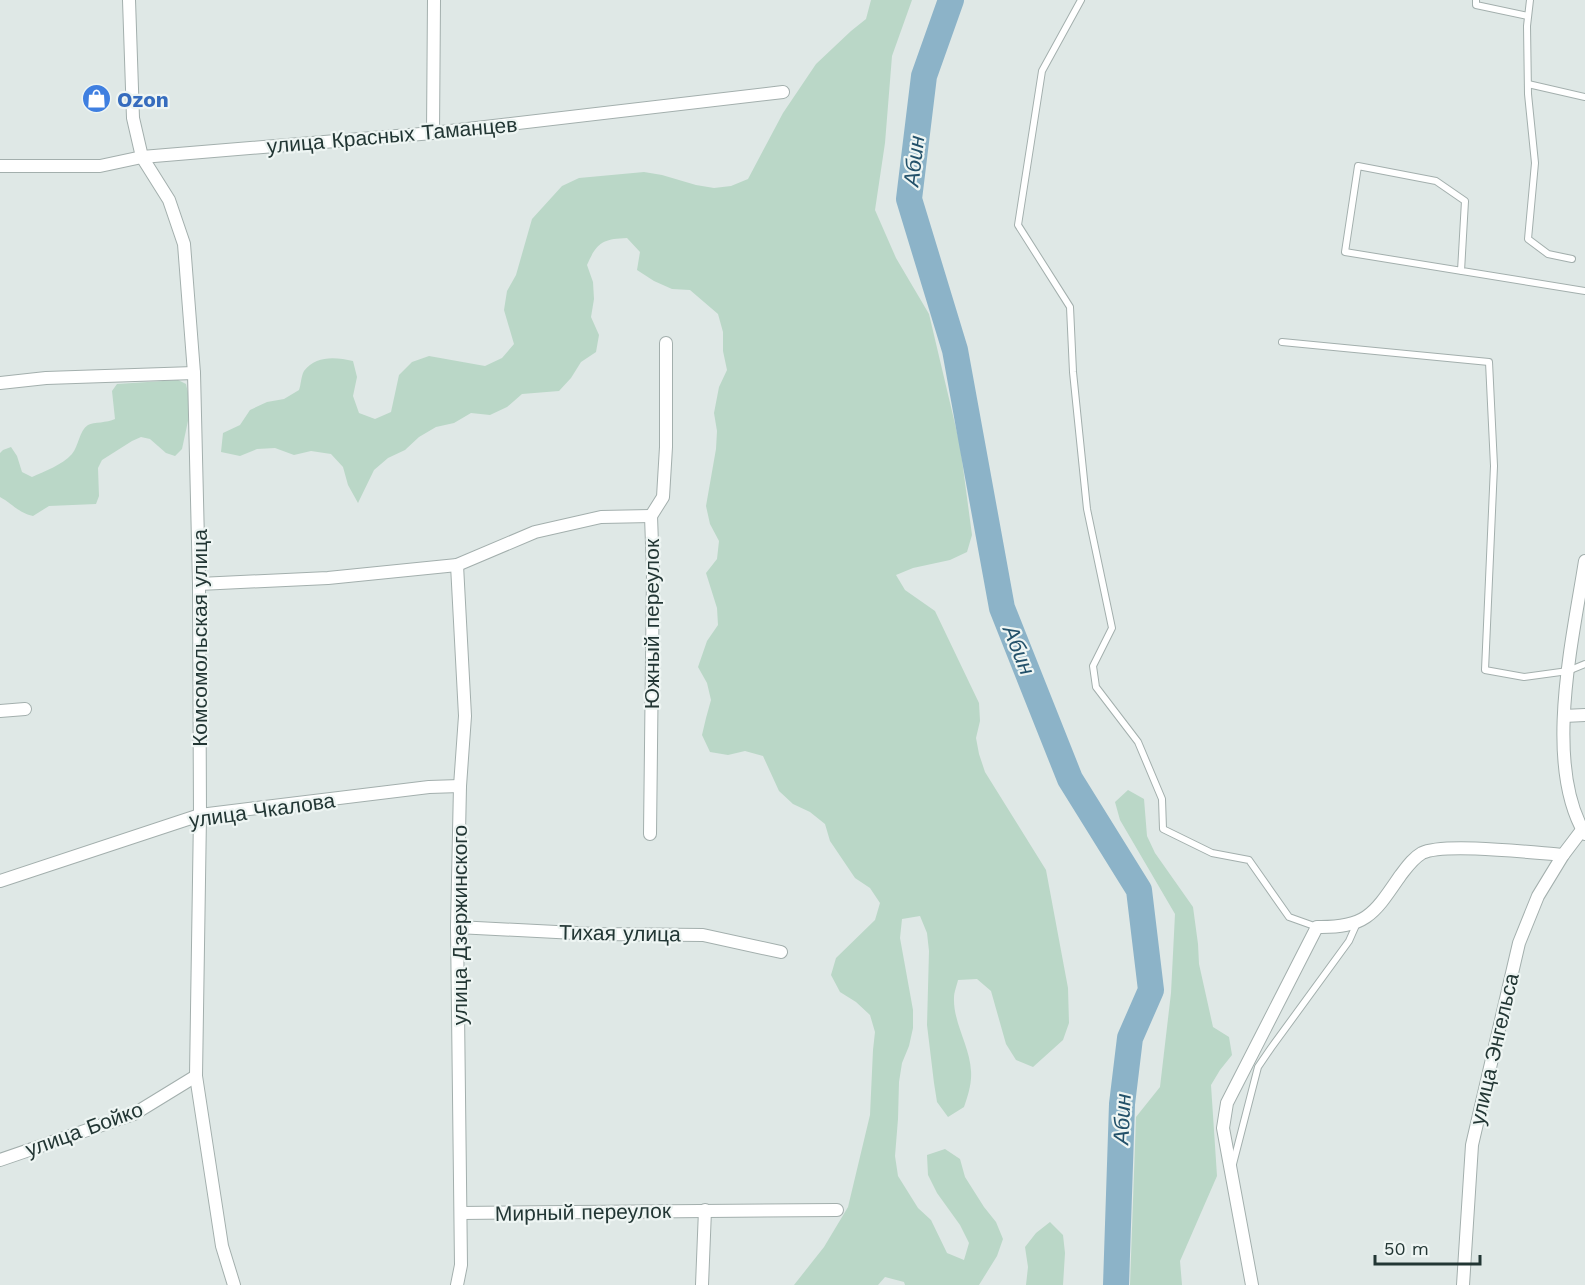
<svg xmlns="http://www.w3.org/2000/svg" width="1585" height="1285" viewBox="0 0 1585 1285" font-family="'Work Sans',sans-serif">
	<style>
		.green { fill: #bad7c7 }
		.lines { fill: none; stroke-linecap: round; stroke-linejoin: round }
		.river { stroke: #8cb3c8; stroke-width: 26 }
		.lane-casing { stroke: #a3afad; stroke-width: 8 }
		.street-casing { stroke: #a3afad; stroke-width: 14 }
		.lane { stroke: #fff; stroke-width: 6 }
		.street { stroke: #fff; stroke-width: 12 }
		.labels { text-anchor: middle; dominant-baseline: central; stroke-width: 4.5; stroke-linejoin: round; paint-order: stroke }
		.shop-label { font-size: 21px; font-weight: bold; fill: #366cbe; stroke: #eef5f3; text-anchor: start }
		.street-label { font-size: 21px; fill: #223634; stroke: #eef5f3 }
		.water-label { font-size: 22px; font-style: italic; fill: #23516a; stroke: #eef5f3 }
	</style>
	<rect width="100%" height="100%" fill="#dfe8e6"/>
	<g class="green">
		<path d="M871,0H912L892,56L885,143L875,210L896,258L929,314L960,445L972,535L967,552L950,560L913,568L896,575L905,590L935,611L979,703L980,721L976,738L979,754L985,772L1046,870L1068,988L1069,1023L1063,1040L1033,1067L1016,1060L1006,1044L991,991L977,979L958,980C957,985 954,992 954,998C953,1022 970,1047 971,1071C972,1083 968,1096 964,1107L948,1117L937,1102L934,1083L927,1025L929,951L927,933L920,916L902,919L900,938L913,1010V1028L909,1046L902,1063L899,1082L898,1119L895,1156L898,1176L918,1208L931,1220L947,1253L964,1260L969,1243L960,1225L937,1193L928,1175L927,1155L945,1149L960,1159L965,1177L984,1207L996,1222L1003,1239L997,1256L979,1285H905L904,1282L885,1277L878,1285H794L824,1247L848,1207L870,1115L873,1050L875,1032L870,1015L856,1002L840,992L831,975L836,958L875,920L880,903L870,888L855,878L830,841L825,824L810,812L793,804L779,791L763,756L745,751L728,755L710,752L702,735L706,718L711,700L707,683L698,667L707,641L718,625L717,608L706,573L717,559L719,541L710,524L706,506L716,449L717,431L714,413L719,387L727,370L723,351V332L718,314L690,290L672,289L654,281L637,270L640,252L627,238C603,239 597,242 587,265L593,282L594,299L591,317L599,335L596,352L581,362L571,378L559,391L522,394L507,407L490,415L471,413L454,423L436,427L419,437L405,450L388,458L374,470L358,503L348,485L343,467L331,454L311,451L294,455L275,448L257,449L240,456L221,452L223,433L240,425L250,410L267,402L284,399L299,390C301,385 301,376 304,371C316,355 336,357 353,361L357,377L353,396L359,413L375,419L391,412L399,375L412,362L429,356L485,366L502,358L514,344L504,310L507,291L516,275L532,219L562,186L579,178L644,172L662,175L696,185L714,188L731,186L748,179L783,113L816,64L851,31L866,19Z"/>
		<path d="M178,380L186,384L188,393V421L182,449L175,456L166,453L150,439L141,437L132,441L102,460L98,468L99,496L96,504L49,506L33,516C17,512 13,504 0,497V453L3,450L11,447L17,456L22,472L32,477C45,471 62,465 72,454C79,445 79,431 88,425C94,422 107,423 115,419L112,391L117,384Z"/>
		<polygon points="1128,790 1144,799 1147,836 1155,853 1193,907 1198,944 1199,964 1213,1027 1229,1037 1232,1055 1220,1070 1211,1085 1217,1176 1180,1261 1182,1285 1130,1285 1136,1117 1160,1087 1171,993 1175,914 1120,820 1115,802"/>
		<polygon points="1050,1222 1063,1235 1065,1253 1063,1285 1026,1285 1028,1267 1025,1247 1036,1233"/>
	</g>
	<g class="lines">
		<polyline class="river" points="951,0 924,76 909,199 955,350 1002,608 1070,779 1139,890 1151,990 1130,1038 1122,1104 1116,1285"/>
		<defs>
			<g id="lane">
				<polyline points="1081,0 1042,71 1018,225 1070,307 1073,372 1087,509 1112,628 1093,666 1096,687 1138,742 1162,799 1163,829 1212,853 1249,860 1289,917 1317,927"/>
				<polyline points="1476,0 1476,5 1528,16"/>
				<polyline points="1530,0 1527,26 1528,94 1535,163 1528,239 1548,254 1572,259"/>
				<polyline points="1528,84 1585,97"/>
				<polyline points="1461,271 1465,201 1436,181 1358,166 1345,252 1585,291"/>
				<polyline points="1282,342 1489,362 1494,466 1485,670 1524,677 1568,671 1585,664"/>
				<polyline points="1233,1164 1258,1067 1271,1048 1349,941 1357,923"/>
			</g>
			<g id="street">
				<polyline points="129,0 133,118 142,157 169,200 184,244 194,373 199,584 200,815 196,1076 222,1246 234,1285"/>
				<polyline points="433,133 434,0"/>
				<polyline points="0,166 100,166 142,157 433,133 783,92"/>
				<polyline points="0,383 46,378 194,373"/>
				<polyline points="651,516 663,497 666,447 666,343"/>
				<path d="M1585,561C1573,638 1543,764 1585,834"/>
				<polyline points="199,584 328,578 457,565 535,532 601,517 651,516"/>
				<polyline points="0,711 25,709"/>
				<polyline points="1564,716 1585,715"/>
				<polyline points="650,834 653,572 651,516"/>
				<polyline points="0,881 200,815 429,787 460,786"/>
				<polyline points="457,927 595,934 703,935 781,952"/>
				<polyline points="0,1160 134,1114 196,1076"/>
				<polyline points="461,1213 837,1210"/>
				<polyline points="457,1285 461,1265 457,927 460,786 465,716 457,565"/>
				<polyline points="702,1285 705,1210"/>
				<path d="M1252,1285L1223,1128L1227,1103L1317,927C1366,928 1374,914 1400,876C1407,867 1412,859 1422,853C1444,842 1535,853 1563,855"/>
				<polyline points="1463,1285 1472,1145 1519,943 1538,896 1563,855 1582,830"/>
			</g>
		</defs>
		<use href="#lane" class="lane-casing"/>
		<use href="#street" class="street-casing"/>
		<use href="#lane" class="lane"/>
		<use href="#street" class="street"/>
	</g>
	<defs>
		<symbol id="shop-disc" viewBox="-11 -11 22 22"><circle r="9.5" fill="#3f7fe0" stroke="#eef5f3"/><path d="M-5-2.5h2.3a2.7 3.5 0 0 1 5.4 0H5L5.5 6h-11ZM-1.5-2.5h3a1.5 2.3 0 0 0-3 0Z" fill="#fff"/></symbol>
	</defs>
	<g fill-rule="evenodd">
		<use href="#shop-disc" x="80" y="82" width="33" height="33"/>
	</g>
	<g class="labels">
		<g class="shop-label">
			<text x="117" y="99">Ozon</text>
		</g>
		<g class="street-label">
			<text transform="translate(392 135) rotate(-5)">улица Красных Таманцев</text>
			<text transform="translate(651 624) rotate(-90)">Южный переулок</text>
			<text transform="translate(199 638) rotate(-90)">Комсомольская улица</text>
			<text transform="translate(262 810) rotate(-8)">улица Чкалова</text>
			<text transform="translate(459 925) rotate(-90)">улица Дзержинского</text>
			<text transform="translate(620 933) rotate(1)">Тихая улица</text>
			<text transform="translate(1494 1049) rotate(-77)">улица Энгельса</text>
			<text transform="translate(84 1129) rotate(-20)">улица Бойко</text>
			<text transform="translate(583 1212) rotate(-1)">Мирный переулок</text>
		</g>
		<g class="water-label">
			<text transform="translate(914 161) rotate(-83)">Абин</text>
			<text transform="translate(1019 650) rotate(68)">Абин</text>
			<text transform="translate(1122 1119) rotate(-87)">Абин</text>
		</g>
	</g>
	<path d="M1375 1255v9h105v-9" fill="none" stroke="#223634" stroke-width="3"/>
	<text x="1384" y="1255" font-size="18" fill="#223634" stroke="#eef5f3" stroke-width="4.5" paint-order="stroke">50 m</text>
</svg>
